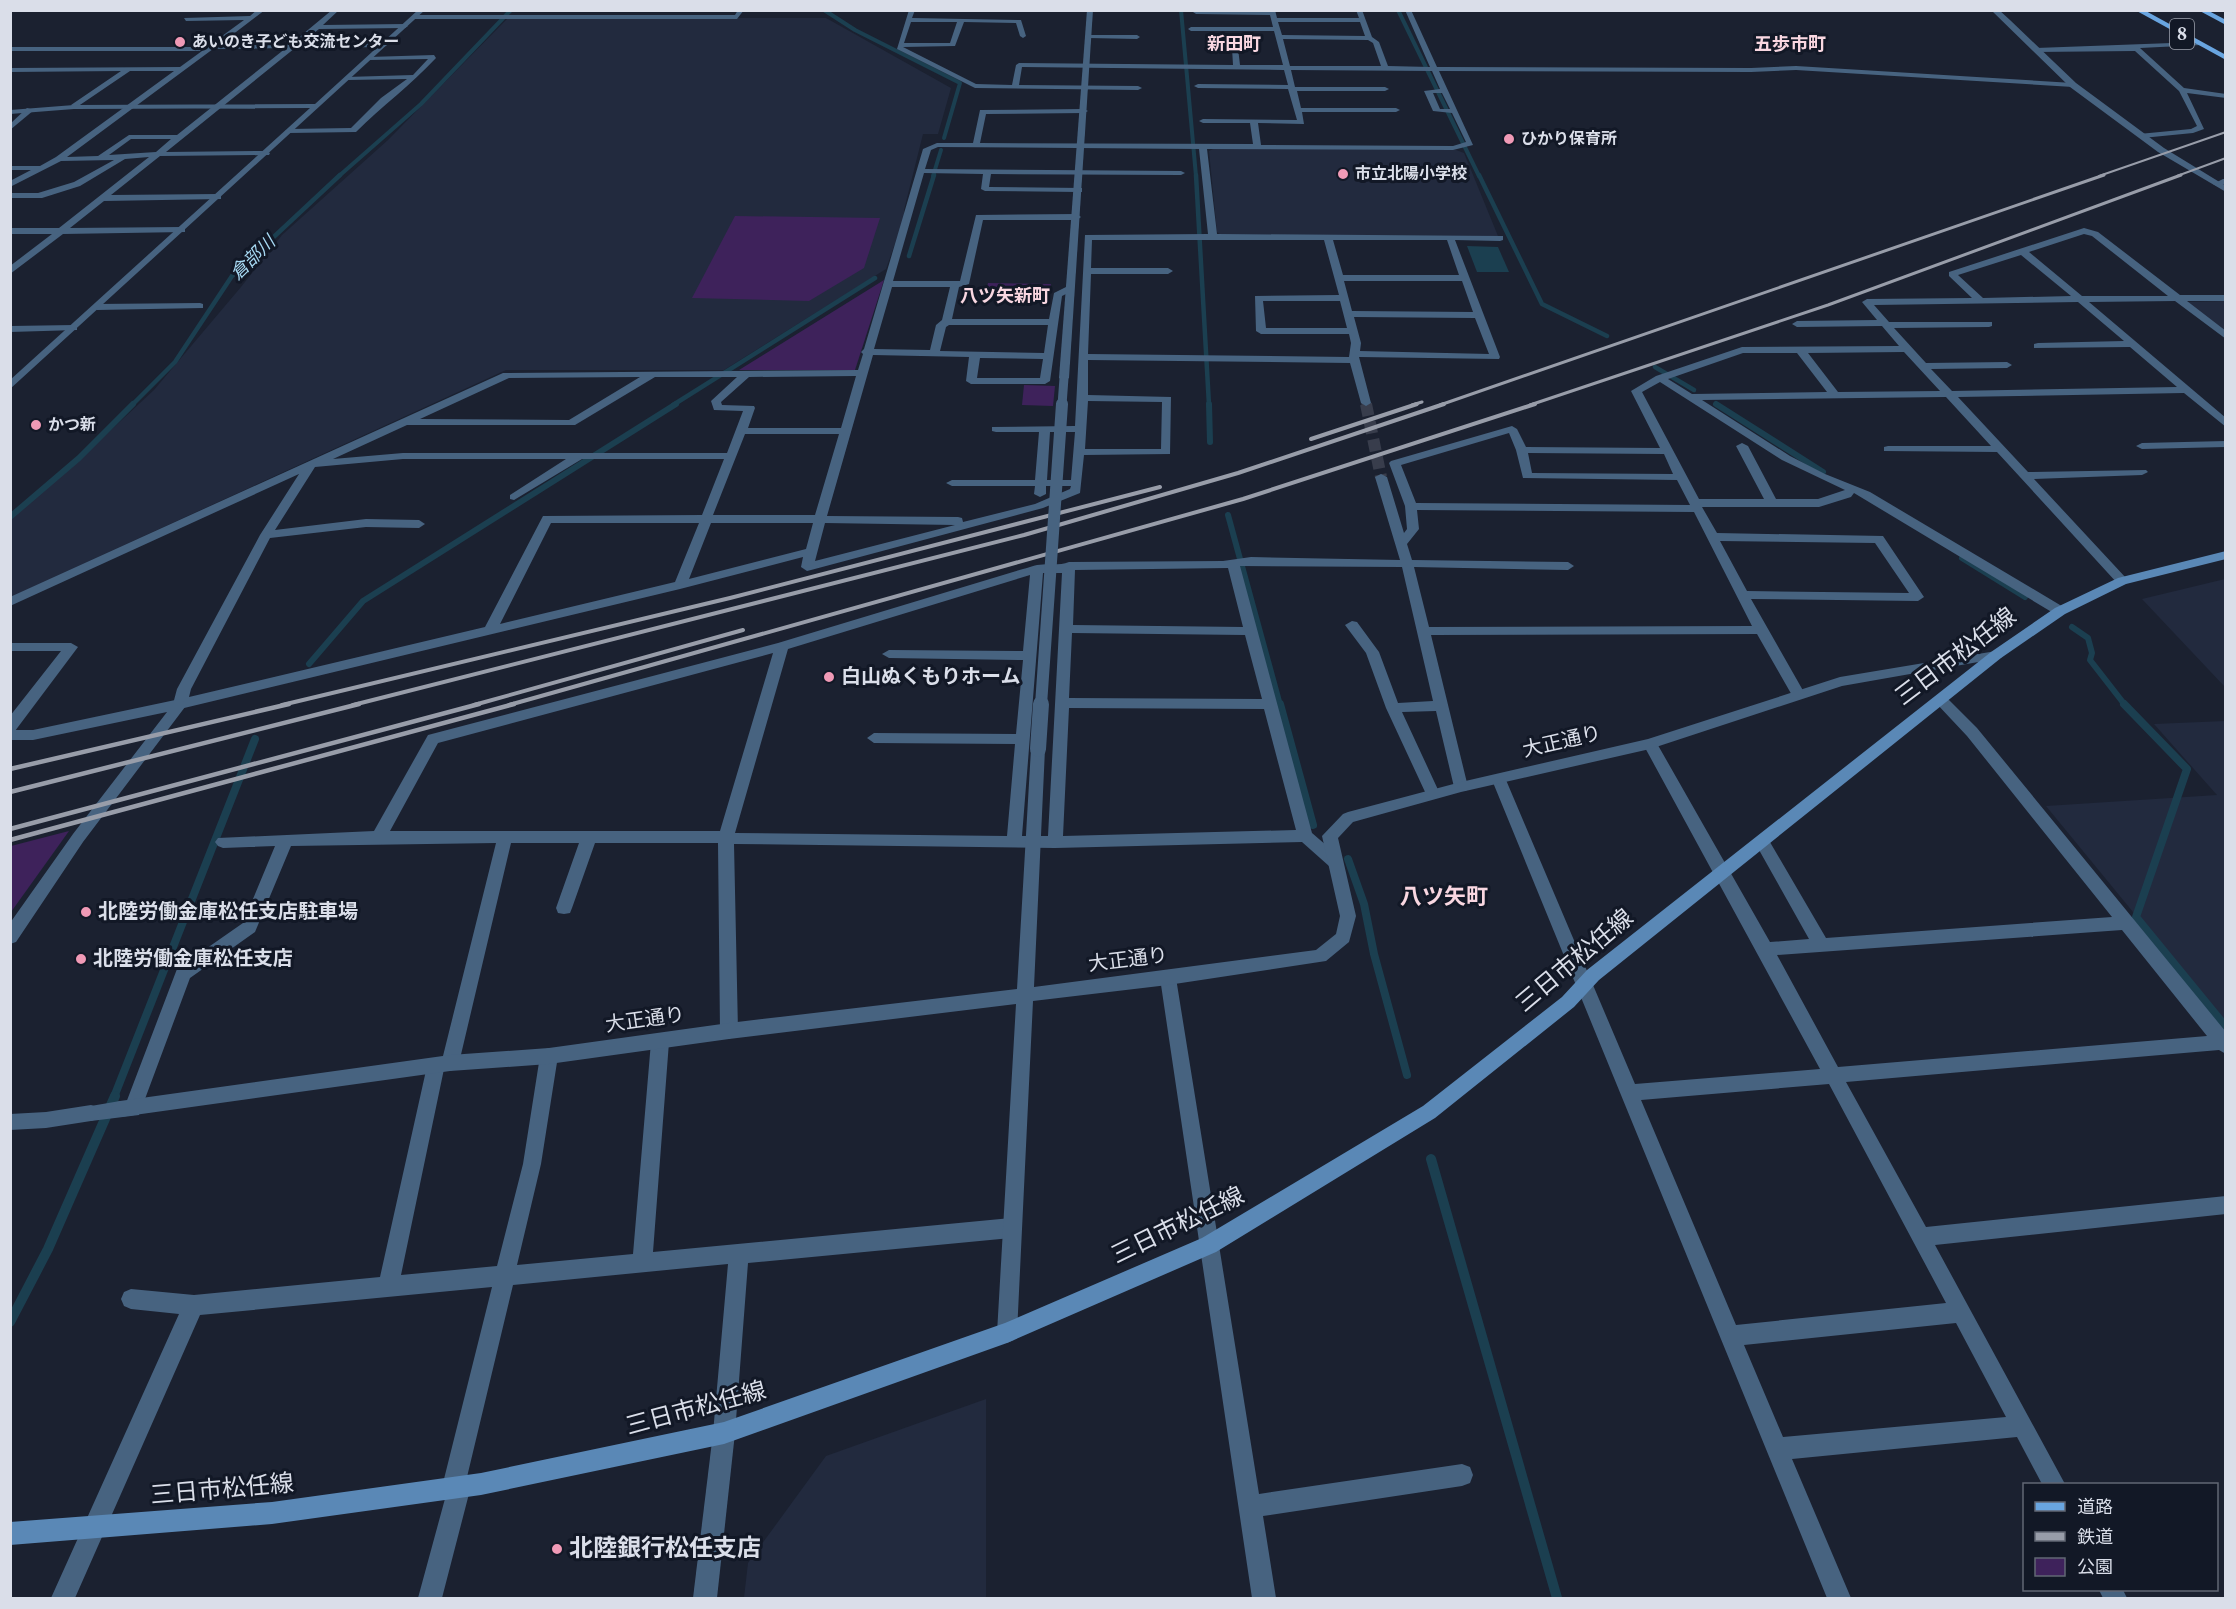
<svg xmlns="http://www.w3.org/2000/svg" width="2236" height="1609" viewBox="0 0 2236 1609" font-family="Spectral,'Noto Sans JP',serif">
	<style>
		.built { fill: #222a3e }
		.green { fill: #3e225b }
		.water { fill: #1b3f50 }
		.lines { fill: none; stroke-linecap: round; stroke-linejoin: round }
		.stream-far4 { stroke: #1b3f50; stroke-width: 4 }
		.stream-far3 { stroke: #1b3f50; stroke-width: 4.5 }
		.stream-far2 { stroke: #1b3f50; stroke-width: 6 }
		.stream-far1 { stroke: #1b3f50; stroke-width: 8 }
		.stream { stroke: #1b3f50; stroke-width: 10 }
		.minor-tunnel-far1 { stroke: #383d4c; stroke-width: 9; stroke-dasharray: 9 4.5; stroke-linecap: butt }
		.minor-tunnel { stroke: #383d4c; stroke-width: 12; stroke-dasharray: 12 6; stroke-linecap: butt }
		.minor { fill: #476380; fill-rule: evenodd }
		.tertiary { fill: #476380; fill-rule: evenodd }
		.secondary { fill: #5a88b6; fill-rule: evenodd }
		.primary { fill: #69a5e0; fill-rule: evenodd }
		.rail-far3 { stroke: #989da9; stroke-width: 2 }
		.rail-far2 { stroke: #989da9; stroke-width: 3 }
		.rail-far1 { stroke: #989da9; stroke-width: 4 }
		.rail { stroke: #989da9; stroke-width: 4.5 }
		.tertiary-bridge-far2 { stroke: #476380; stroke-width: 9 }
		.tertiary-bridge-far1 { stroke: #476380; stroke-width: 12 }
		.tertiary-bridge { stroke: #476380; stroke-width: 16 }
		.poi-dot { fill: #f09ab6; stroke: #121826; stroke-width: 2 }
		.labels { text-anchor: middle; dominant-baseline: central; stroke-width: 6; stroke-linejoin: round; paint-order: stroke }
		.far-poi-label { font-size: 16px; font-weight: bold; fill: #dadee9; stroke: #121826; text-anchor: start }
		.shield { fill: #121826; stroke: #9ea3ae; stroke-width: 1.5 }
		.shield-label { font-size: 18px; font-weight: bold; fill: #dadee9 }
		.far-quarter-label { font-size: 18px; font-weight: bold; fill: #f9d7e1; stroke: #121826 }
		.far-water-label { font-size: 18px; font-style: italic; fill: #a7d9f3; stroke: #121826 }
		.poi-label { font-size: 20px; font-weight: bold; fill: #dadee9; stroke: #121826; text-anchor: start }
		.street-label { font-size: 20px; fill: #dadee9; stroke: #121826 }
		.quarter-label { font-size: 22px; font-weight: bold; fill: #f9d7e1; stroke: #121826 }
		.near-street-label { font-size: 24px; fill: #dadee9; stroke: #121826 }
		.near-poi-label { font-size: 24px; font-weight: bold; fill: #dadee9; stroke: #121826; text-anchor: start }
	</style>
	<rect width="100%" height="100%" fill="#1b2130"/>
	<g class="built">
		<polygon points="508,18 826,18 951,88 938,134 923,134 904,210 904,218 886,269 724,370 506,370 11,597 11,515 84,455 154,390 241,287 282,235 388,140"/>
		<polygon points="1215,148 1456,150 1464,153 1498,236 1221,235 1217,232 1209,151"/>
		<polygon points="2225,301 2225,332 2186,302"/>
		<polygon points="2225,579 2226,579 2225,687 2142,599"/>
		<polygon points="2225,721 2226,721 2225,1024 2046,806 2217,795 2154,724"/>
		<polygon points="986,1399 986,1598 744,1598 748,1563 826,1456"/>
	</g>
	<g class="green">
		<polygon points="735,216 880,218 864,268 809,301 692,298"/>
		<polygon points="884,280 855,370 739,370"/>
		<polygon points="988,283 1051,284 1049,292 986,292"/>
		<polygon points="1024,385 1055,386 1053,406 1022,405"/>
		<polygon points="69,831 11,912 11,846"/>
	</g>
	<polygon class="water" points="1467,246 1498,247 1509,272 1477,272"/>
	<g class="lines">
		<g class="stream-far4">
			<polyline points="824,10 855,30 960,83 944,138"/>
			<polyline points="1181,10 1196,176"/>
			<polyline points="1398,10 1479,176"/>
			<polyline points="339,176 421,104 511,10"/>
			<polyline points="933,176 941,150"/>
		</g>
		<g class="stream-far3">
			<polyline points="1196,175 1209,405"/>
			<polyline points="1479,175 1542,304 1607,336"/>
			<polyline points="909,256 934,175"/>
			<polyline points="1655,367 1694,390"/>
			<polyline points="1716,404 1718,405"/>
			<polyline points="132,405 175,362 232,276 340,175"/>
			<polyline points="673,405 875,278"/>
		</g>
		<g class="stream-far2">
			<polyline points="1209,404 1210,442"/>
			<polyline points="1716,404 1823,472"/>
			<polyline points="1228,515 1280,705"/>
			<polyline points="10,517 79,458 133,404"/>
			<polyline points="1962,558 2025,597"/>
			<polyline points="2072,627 2088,638 2092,653 2090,660 2125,705"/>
			<polyline points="309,664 363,601 676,404"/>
		</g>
		<g class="stream-far1">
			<polyline points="1280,704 1313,825"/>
			<polyline points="2124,704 2187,769 2136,917 2226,1027"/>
			<polyline points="1348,859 1364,904 1374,954 1407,1075"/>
			<polyline points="114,1097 255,739"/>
		</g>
		<g class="stream">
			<polyline points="1431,1159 1557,1598"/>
			<polyline points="10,1322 48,1249 115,1096"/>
		</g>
		<polyline class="minor-tunnel-far1" points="1366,403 1366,405"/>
		<polyline class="minor-tunnel" points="1366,404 1381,477"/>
		<g class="minor">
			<path d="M257,10H265L219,45L291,44L332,10H339L323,25L405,24L408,26L405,28L319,29L300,44L384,43L387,45L384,47L295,48L166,152L266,151L270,153L269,155L160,156L111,195L218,194L221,195V199L104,201L70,228L182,227L185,228V232L63,234L10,274V266L52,234H10V228H59L149,157L125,159L80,186L42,198H10V193H38L74,182L114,160L61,161L10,187V181L31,170H10V166H40L56,157L174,71H130L74,109L71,105L121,71L10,72V68L180,67L202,51H10V47H207L244,20L186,21L184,18L250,16ZM286,48L177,135H129L98,156L67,157L213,49ZM131,139H171L156,152L109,155Z"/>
			<polygon points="738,10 744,10 737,19 415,19 412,17 415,15 735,15"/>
			<path d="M909,10H915L912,18L1021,20L1026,36L1023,38L1020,36L1016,23L964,22L955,46L903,47L976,84L1012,85L1016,65L1019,63L1233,65L1232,48L1235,46L1238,48L1240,65H1283L1274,31H1191L1188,29L1191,27H1273L1270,15L1196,14L1193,12L1194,10H1275L1277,18H1359L1356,10H1362L1372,37L1379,42L1388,66L1430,67L1405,10H1411L1437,67L1751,68L1796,66L2073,83L2077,85L2073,87L1796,70L1751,72L1439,71L1473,145L1453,150L1207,149L1217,234L1503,236V240L1500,241L1455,240L1500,357L1499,359L1359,357L1371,403L1366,406L1361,403L1350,363L1088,360V395L1171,397L1170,454L1084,455L1080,493L1043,508L811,570L807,571L801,567L803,557L680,589L180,709L173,704L177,689L260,535L299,474L10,606V597L503,373L858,370L863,354L861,352L864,349L923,149L937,143H973L980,110L1084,109L1088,111L1084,113L986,114L980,143L1253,144L1250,123H1203L1199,121L1203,119L1297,120L1288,89L1198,88L1194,86L1198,84L1288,85L1284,70L1022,67L1019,85L1138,86L1142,88L1138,90L975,88L897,49ZM911,22H957L950,43H904ZM1278,22H1360L1365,36L1282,35ZM1283,39L1368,40L1373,43L1381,66H1290ZM1291,70L1432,71L1440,89L1424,91L1433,111L1452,113L1466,142L1453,146L1261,145L1258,123L1304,124L1302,112H1396L1400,110L1396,108H1301L1297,91H1385L1389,89L1385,87H1295ZM1433,93H1442L1450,109H1440ZM938,147L1199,149L1208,234L1085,235L1075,426L992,427V431L996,432H1039L1035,480H952L946,483L952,486H1035L1034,494L1040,497L1046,494V486H1071L1070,489L1035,504L963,522L962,518L958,517L827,516L873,355L969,357L966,381L971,384H1045L1050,381L1062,296L1074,290V286H1068L1054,293L1049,319H952L959,287L969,284L983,220H1077L1081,217L1077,214L976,215L960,281H893L924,173L983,174L981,189L985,191L1079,192H1082V188L989,187L991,174L1181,175L1185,173L1181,171L925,169L931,150ZM1092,240H1324L1339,295L1255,296L1256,331L1261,334H1349L1351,343L1349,357L1088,354L1091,274H1168L1173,271L1168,268H1091ZM1333,240H1447L1459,275H1343ZM1344,281H1462L1473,312L1352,311ZM892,287H950L942,320L936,325L930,350L874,349ZM1263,301H1340L1347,328H1266ZM1354,317L1475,318L1489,354L1360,351L1361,343ZM949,325H1048L1044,353L940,351L946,327ZM980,358L1043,359L1040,378H977ZM856,376L841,428H748L755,408L754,406L722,405L721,402L749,377ZM640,377L569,420L420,419L509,378ZM655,377H737L711,401L714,410L743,411L727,453H403L333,459L407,425H575ZM1088,401L1162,402L1161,449H1085ZM1050,432H1075L1071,480H1047ZM745,434H839L815,515H713ZM403,459H566L510,495V499L514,500L582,459H724L702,515L543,516L485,627L189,697L191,689L270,538L366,527L419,528L425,524L419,520L366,519L275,530L315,467ZM551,523H699L675,582L500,624ZM711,523H813L806,549L689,579ZM825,523L955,525L815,561Z"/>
			<polygon points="1090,35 1137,35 1140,37 1137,39 1088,38"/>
			<polygon points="2199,42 2201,45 2140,48 2184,88 2226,94 2226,98 2187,93 2204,129 2193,133 2142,138 2139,138 2139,134 2191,129 2197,126 2179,91 2135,51 2036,52 2033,50 2036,48"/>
			<path d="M434,55L436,58C411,85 382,106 356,132L289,133L285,131L289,129L351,128L381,98L407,79L348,80L346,77L413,75L428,59L370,60L368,57Z"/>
			<polygon points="27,108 34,110 10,130 10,124"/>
			<polygon points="2223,179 2226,179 2226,184 2217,186 2213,184"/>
			<path d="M2084,228L2098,232L2180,295H2226V301H2187L2226,331V339L2175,301L2089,302L2226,418V427L2184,393L1958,397L2028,472L2146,470L2148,472L2142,475L2034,479L2126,578L2128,581L2126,584H2118L1997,452L1884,451V447L1888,446H1991L1946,397L1702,400L1790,456L1825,474L1870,492L2065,608L2066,611L2065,614H2055L1854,493L1851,497L1819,507H1702L1717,533L1883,536L1924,597L1918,601L1751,599L1805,694L1798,699L1793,697L1757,634L1431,635L1468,787L1466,791H1456L1454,787L1436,711L1402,712L1440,794L1438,798H1428L1426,794L1386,708L1366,653L1345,625L1352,621L1357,622L1379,652L1398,703L1433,701L1402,567L1240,566L1312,833L1341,858L1343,862L1341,866H1329L1302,842L1055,848L734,844L738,1031L735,1036L729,1039L723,1036L720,1031L718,843H595L572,908L570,913L564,914L558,913L556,908L579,843H511L459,1063L456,1069L450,1071L444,1069L401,1275L497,1266L523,1164L540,1056L543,1050L549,1048L555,1050L558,1056L541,1164L517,1265L633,1254L651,1042L654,1037L660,1034L666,1037L669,1042L653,1252L1011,1218L1018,1221L1021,1228L1018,1235L1011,1238L748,1263L735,1433L732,1441L724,1444L716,1441L713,1433L728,1264L513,1285L467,1477L471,1486L442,1598H418L446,1495L442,1487L492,1287L200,1315L75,1598H51L179,1314L131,1309L124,1306L121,1299L124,1292L131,1289L194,1295L380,1277L427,1066L430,1060L436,1058L442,1060L496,843L291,846L255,932L190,978L139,1115L91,1121L85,1119L82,1113L85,1107L120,1101L126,1103L177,969L243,923L275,846L223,848L218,846L215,842L218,838L374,831L428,735L778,643L1023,569C1029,568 1031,566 1037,565C1049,563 1059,566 1069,562L1223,561L1251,557L1400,560L1375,477L1381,474L1387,477L1404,533L1407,529L1405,506L1389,463L1391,461L1512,426L1517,429L1526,447L1660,448L1631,391L1656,376L1742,347L1899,346L1882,326L1797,327L1792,324L1797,321L1877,320L1862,302L1867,299L1972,298L1949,276V272ZM2084,234L2092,236L2168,296H2082L2029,252ZM2021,255L2071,296L1983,298L1958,275ZM2078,302L2124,341L2038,343L2034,344V348L2130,347L2177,387L1952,391L1931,369L2007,368L2012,365L2007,362L1926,363L1894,328L1989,327L1992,326V322H1889L1874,305ZM1904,352L1940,391L1838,392L1808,353ZM1743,353H1797L1827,392L1692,394L1668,379ZM1660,382L1782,460L1845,490L1818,499H1776L1748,446L1742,443L1736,446L1764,499H1699L1642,392ZM1509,433L1516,450L1523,478L1677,480L1690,505L1416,503L1401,465ZM1528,453L1664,454L1673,474L1532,473ZM1417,510L1694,512L1752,626L1429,627L1414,567L1568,570L1574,566L1568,562L1412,560L1407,544L1419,529ZM1720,541L1875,543L1909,593L1747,591ZM1228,568L1243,627L1073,625L1075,570ZM1043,573H1062L1048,836H1022ZM1030,575L1023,651L889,650L882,654L889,658L1023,660L1016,734L874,733L867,738L874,743L1015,744L1007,836L735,833L788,649ZM1072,633L1245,635L1262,699L1069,698ZM773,653L720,831H390L438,743ZM1069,708L1264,709L1296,830L1063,836Z"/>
			<polygon points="200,303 203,304 203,308 97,310 92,307 97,304"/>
			<polygon points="74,325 77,326 77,330 10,332 10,326"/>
			<polygon points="2226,441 2226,447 2142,449 2136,446 2142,443"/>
			<polygon points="10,643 71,643 78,647 15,731 10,732 10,716 61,651 10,651"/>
			<path d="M1941,695L1946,697L1977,728L2226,1032V1054L2219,1050L1846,1082L1926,1227L2226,1196V1214L1935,1245L2065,1484H2042L2017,1437L1792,1459L1851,1598H1827L1492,780L1499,775L1506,780L1635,1084L1820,1069L1643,744L1645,740H1655L1770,942L1809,939L1754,841L1757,837H1767L1826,938L2112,917L1967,736L1936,703L1934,700L1936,697ZM2122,930L2207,1036L1838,1067L1777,955ZM1829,1084L1946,1303L1736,1325L1641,1100ZM1956,1323L2006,1417L1783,1437L1744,1345Z"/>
			<polygon points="1168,971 1174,973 1176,978 1259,1494 1462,1464 1470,1467 1473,1475 1470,1483 1462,1486 1263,1516 1276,1598 1252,1598 1160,978 1162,973"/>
			<polygon points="2099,1590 2123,1590 2127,1598 2103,1598"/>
		</g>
		<g class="tertiary">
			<polygon points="418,10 425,10 10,389 10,380 310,108 74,109 10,114 10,110 74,105 315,104"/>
			<polygon points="1087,10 1093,10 1069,378 1064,381 1059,378"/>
			<polygon points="1991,10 1999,10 2010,20 2076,83 2164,148 2226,186 2226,192 2158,152 2070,87"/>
			<polygon points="1996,651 2001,652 2003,655 2001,658 1842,686 1650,749 1461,792 1353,822 1338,838 1356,916 1349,942 1326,961 1168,985 1033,1001 1017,1333 1014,1340 1007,1343 1000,1340 997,1333 1016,1004 729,1039 549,1064 450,1071 120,1117 114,1115 111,1109 114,1103 120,1101 450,1055 549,1048 729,1023 1017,989 1031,749 1038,744 1045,749 1034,987 1316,950 1336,934 1340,916 1322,836 1343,814 1348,812 1461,782 1648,739 1840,677"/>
			<polygon points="180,699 187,704 185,707 83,842 16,942 10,944 10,923 73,834 167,712 33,740 10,740 10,730 33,730"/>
			<polygon points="91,1105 97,1107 100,1113 97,1119 91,1121 46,1128 10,1130 10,1114 46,1112"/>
			<polygon points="724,1422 732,1425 735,1433 717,1598 693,1598 713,1433 716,1425"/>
		</g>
		<polygon class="secondary" points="2226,551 2226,559 2126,584 2065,614 2001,658 1599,980 1574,1007 1435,1118 1216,1252 1007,1343 724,1444 481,1495 272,1524 10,1545 10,1522 272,1502 481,1473 724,1422 1005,1323 1202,1238 1423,1106 1562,997 1587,970 1991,652 2055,608 2118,578"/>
		<g class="primary">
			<polygon points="2135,10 2144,10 2226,55 2226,60"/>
			<polygon points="2198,10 2207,10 2226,20 2226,25"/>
		</g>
		<g class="rail-far3">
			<polyline points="2099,176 2226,132"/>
			<polyline points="2177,176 2226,158"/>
		</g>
		<g class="rail-far2">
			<polyline points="1412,405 1422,402"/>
			<polyline points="1440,405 2104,175"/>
			<polyline points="1530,405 1828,305 2181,175"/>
		</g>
		<g class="rail-far1">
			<polyline points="1311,439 1417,404"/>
			<polyline points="282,705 730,598 1160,487"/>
			<polyline points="353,705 1024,535 1238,473 1444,404"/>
			<polyline points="474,705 743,630"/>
			<polyline points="509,705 1243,499 1535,404"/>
		</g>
		<g class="rail">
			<polyline points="10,769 289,704"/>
			<polyline points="10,792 359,704"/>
			<polyline points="10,829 479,704"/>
			<polyline points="10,840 514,704"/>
		</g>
		<polyline class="tertiary-bridge-far2" points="1062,405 1064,378"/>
		<polyline class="tertiary-bridge-far1" points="1041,705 1062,404"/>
		<polyline class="tertiary-bridge" points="1038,749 1041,704"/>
	</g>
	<g class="poi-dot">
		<circle cx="180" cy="42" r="6"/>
		<circle cx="1509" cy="139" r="6"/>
		<circle cx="1343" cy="174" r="6"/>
		<circle cx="36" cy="425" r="6"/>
		<circle cx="829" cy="677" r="6"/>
		<circle cx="86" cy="912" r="6"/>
		<circle cx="81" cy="959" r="6"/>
		<circle cx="557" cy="1549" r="6"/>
	</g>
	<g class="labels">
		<g class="far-poi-label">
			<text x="192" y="42">あいのき子ども交流センター</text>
			<text x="1521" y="139">ひかり保育所</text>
			<text x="1355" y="174">市立北陽小学校</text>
			<text x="48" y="425">かつ新</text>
		</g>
		<rect class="shield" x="2170" y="19" width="24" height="30" rx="4.5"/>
		<g class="shield-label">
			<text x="2182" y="34">8</text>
		</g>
		<g class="far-quarter-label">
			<text x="1234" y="44">新田町</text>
			<text x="1790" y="44">五歩市町</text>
			<text x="1005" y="296">八ツ矢新町</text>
		</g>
		<g class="far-water-label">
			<text transform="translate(253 258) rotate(-44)">倉部川</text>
		</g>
		<g class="poi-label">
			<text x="841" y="677">白山ぬくもりホーム</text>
			<text x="98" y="912">北陸労働金庫松任支店駐車場</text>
			<text x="93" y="959">北陸労働金庫松任支店</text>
		</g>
		<g class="street-label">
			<text transform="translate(1562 742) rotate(-13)">大正通り</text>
			<text transform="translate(1128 960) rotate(-7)">大正通り</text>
			<text transform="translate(645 1020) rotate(-8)">大正通り</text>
		</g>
		<g class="quarter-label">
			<text x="1444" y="897">八ツ矢町</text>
		</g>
		<g class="near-street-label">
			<text transform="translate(1956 657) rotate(-37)">三日市松任線</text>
			<text transform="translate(1575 961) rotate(-40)">三日市松任線</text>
			<text transform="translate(1178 1226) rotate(-26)">三日市松任線</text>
			<text transform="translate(696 1409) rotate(-15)">三日市松任線</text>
			<text transform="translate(222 1490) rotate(-5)">三日市松任線</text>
		</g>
		<g class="near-poi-label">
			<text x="569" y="1549">北陸銀行松任支店</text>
		</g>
	</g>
	<rect width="2236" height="1609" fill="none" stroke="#dadee9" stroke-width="24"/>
	<rect x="2023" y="1483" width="195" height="108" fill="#121826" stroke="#626774" stroke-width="1.5"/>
	<rect x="2035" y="1502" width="30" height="9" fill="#69a5e0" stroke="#626774" stroke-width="1.5"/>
	<text x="2077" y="1513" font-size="18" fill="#dadee9">道路</text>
	<rect x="2035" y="1532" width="30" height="9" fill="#989da9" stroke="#626774" stroke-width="1.5"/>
	<text x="2077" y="1543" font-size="18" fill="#dadee9">鉄道</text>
	<rect x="2035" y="1558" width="30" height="18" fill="#3e225b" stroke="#626774" stroke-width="1.5"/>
	<text x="2077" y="1573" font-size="18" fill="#dadee9">公園</text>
</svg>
